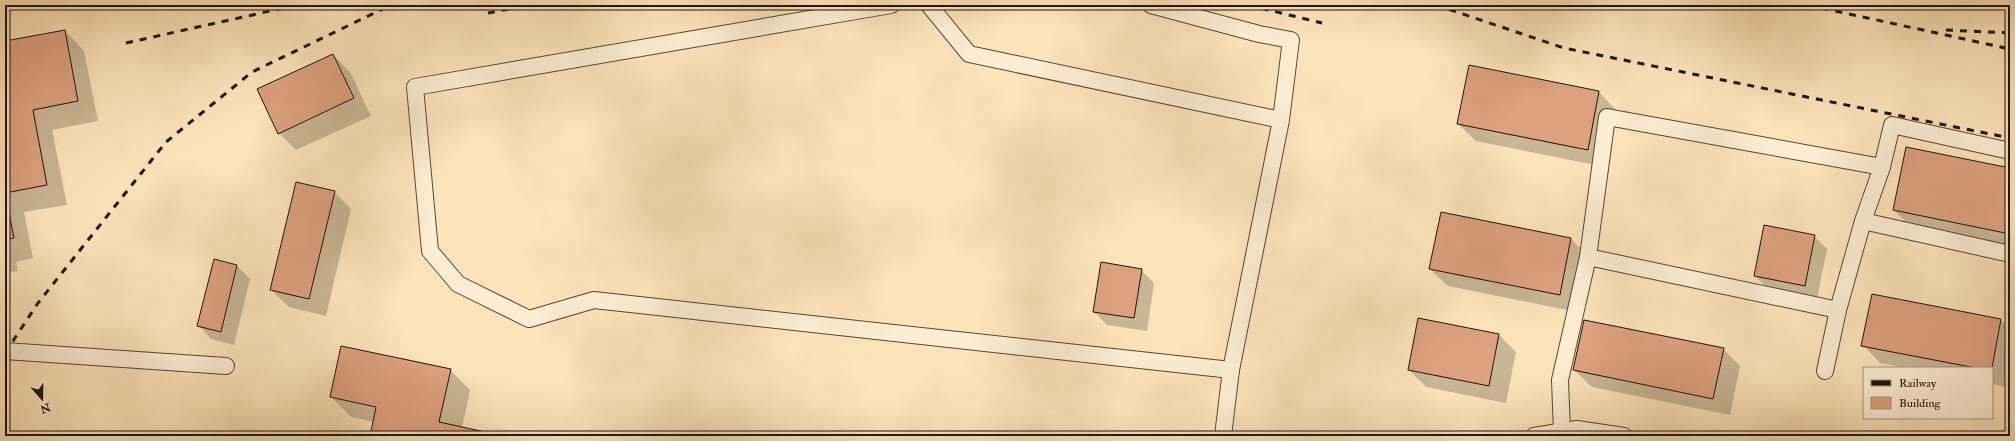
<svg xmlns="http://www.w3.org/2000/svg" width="2015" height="441" viewBox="0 0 2015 441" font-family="'IM FELL Double Pica',serif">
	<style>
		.shadow { fill: #0003 }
		.building { fill: #dca17f; stroke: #221303 }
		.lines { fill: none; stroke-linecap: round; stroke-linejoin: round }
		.service-casing { stroke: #584731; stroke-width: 18 }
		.service { stroke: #fdedd2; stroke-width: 16 }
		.rail { stroke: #221303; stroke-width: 3; stroke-dasharray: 7 7; stroke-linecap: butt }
	</style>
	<rect width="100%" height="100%" fill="#fce4ba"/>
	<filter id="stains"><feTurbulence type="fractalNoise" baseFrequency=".005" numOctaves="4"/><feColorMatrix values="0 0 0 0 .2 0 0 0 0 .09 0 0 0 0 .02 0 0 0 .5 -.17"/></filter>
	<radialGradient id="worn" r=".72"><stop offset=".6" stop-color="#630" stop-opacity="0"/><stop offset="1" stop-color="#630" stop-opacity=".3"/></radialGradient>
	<g class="shadow">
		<polygon points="65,31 84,51 98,121 52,130 67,205 24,212 33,258 16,262 18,271 5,273 5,42"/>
		<polygon points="333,55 350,72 371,116 296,150 279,133"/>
		<polygon points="1470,67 1599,92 1616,110 1605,167 1476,141 1458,124"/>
		<polygon points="2010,169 2010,247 1911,227 1894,210"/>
		<polygon points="334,192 351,209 326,316 289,307 271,290"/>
		<polygon points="1442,213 1571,239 1588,256 1577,312 1448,286 1430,269"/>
		<polygon points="1814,236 1827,249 1817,299 1768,289 1755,276"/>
		<polygon points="237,266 250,279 234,345 211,339 199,326"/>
		<polygon points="1141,270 1154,283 1147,331 1107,325 1094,312"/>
		<polygon points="1873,295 2001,320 2010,329 2010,378 2008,388 1992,384 1992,368 1907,368 1880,363 1863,345"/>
		<polygon points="1419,319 1499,335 1516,352 1506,403 1426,387 1409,370"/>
		<polygon points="1723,349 1740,366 1730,415 1592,387 1574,370"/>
		<polygon points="450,370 470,390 462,428 499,436 371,436 374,422 351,417 331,397"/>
	</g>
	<g class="building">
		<polygon points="65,30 78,101 33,110 47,185 5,193 5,41"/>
		<polygon points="333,54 354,98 278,134 257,89"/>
		<polygon points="1469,65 1599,91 1588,150 1457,124"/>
		<polygon points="1906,147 2010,168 2010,234 1893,210"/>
		<polygon points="296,182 335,191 309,299 270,290"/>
		<polygon points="5,193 14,238 5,240"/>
		<polygon points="1441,212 1571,238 1560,295 1429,269"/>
		<polygon points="1764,225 1815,235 1805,286 1754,276"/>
		<polygon points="214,259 237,265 221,332 197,326"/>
		<polygon points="1101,262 1142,269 1134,318 1093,312"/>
		<polygon points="1872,294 2001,319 1992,368 1976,368 1861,346"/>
		<polygon points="1418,318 1499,334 1489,386 1408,370"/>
		<polygon points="1584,320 1724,348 1713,399 1573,370"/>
		<polygon points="341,346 451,369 439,422 504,436 370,436 376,407 330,397"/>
	</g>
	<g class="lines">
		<defs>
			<g id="service">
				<polyline points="891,5 415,87 430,251 458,284 529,319 594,300 1231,370"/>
				<polyline points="929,5 969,54 1281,120"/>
				<polyline points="1151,5 1259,34 1291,40 1281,120 1231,370 1223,436"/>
				<polyline points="1863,221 2010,254"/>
				<polyline points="1588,257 1838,310"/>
				<polyline points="5,351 226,366"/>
				<polyline points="1825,371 1838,310 1863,221 1882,167 1892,125 2010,151"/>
				<polyline points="1562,432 1560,380 1588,257 1607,117 1882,167"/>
				<polyline points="1534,436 1577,429 1624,436"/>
			</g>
		</defs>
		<use href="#service" class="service-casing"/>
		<use href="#service" class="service"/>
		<g class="rail">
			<polyline points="1248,5 1322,23"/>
			<polyline points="1436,5 1564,48 2010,138"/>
			<polyline points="1808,5 2010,49"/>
			<polyline points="488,13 530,5"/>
			<polyline points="1946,30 2010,33"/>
			<polyline points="126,43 297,5"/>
			<polyline points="5,353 38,303 166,142 252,72 391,5"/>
		</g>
	</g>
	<rect width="2015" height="441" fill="none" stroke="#fce4ba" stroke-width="20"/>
	<rect x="6" y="6" width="2003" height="429" fill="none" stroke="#221303" stroke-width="2"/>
	<rect x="10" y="10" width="1995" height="421" fill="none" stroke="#221303"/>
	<rect x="1863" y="367" width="130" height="52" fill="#fdedd2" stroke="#a5967f"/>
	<rect x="1871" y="380" width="20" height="6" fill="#221303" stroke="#a5967f"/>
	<text x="1899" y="387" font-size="12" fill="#221303">Railway</text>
	<rect x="1871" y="397" width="20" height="12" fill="#dca17f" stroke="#a5967f"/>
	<text x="1899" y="407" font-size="12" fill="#221303">Building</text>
	<g transform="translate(42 399) rotate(160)" stroke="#fdedd2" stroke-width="3" paint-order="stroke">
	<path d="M0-3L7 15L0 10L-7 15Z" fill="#221303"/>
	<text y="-6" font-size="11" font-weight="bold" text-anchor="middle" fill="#221303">N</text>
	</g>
	<rect width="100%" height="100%" filter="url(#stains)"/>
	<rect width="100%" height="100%" fill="url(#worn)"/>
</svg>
